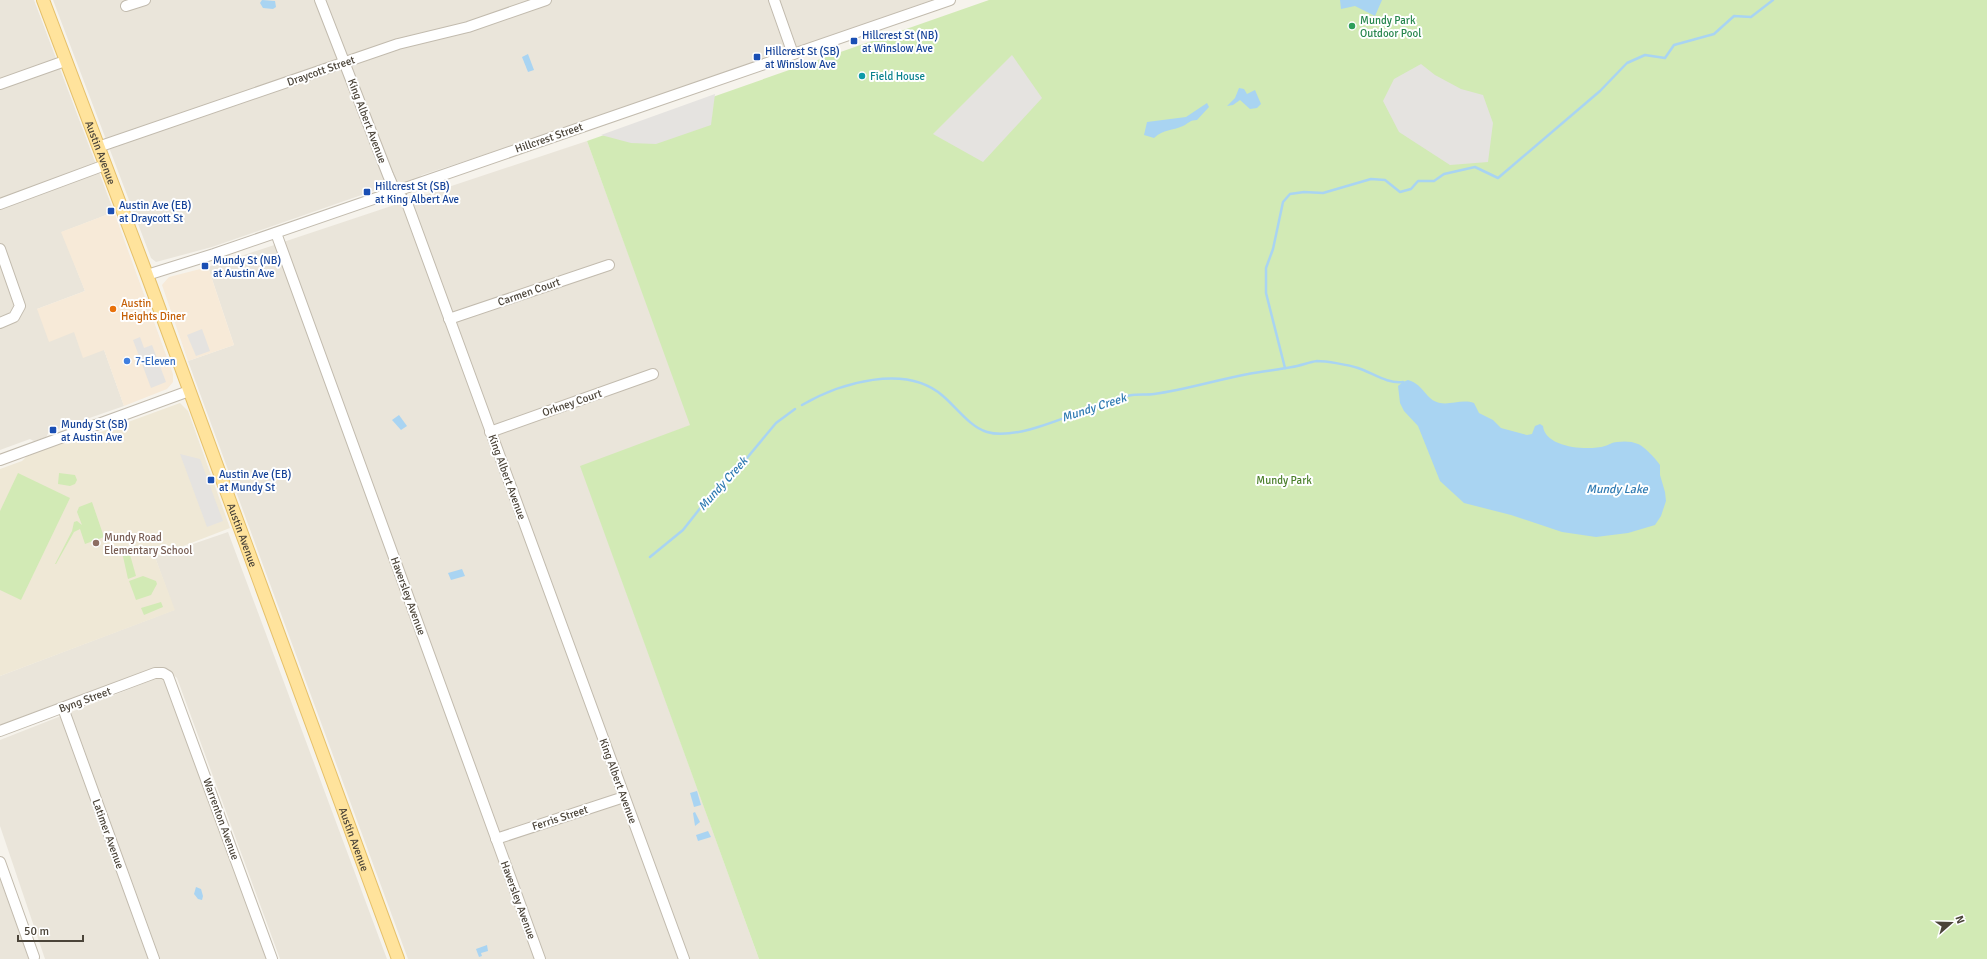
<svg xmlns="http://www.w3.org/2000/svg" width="1987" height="959" viewBox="0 0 1987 959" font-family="Signika,sans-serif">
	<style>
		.residential { fill: #eae5da }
		.commercial { fill: #f7ead8 }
		.education { fill: #efe8d6 }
		.green { fill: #d2eab5 }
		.parking { fill: #e5e3e0 }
		.water { fill: #a9d4f2 }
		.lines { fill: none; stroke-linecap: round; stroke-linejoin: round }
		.stream { stroke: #a9d4f2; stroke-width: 2.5 }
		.minor-casing { stroke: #c2bbae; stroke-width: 12 }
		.major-casing { stroke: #e6c16a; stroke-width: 14 }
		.minor { stroke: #fff; stroke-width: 10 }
		.major { stroke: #ffe39c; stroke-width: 12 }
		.leisure-dot { fill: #2e9e5b; stroke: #fff; stroke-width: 1.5 }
		.transit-dot { fill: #1a4fb4; stroke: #fff; stroke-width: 1.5 }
		.culture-dot { fill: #0f9aa8; stroke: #fff; stroke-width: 1.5 }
		.food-dot { fill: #e8710a; stroke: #fff; stroke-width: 1.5 }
		.shop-dot { fill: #3f7fe0; stroke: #fff; stroke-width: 1.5 }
		.education-dot { fill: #8d6e63; stroke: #fff; stroke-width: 1.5 }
		.labels { text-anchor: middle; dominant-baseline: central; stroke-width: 4; stroke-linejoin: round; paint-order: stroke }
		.leisure-label { font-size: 11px; fill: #27864d; stroke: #fff; text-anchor: start }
		.transit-label { font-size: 11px; fill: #164399; stroke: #fff; text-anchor: start }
		.street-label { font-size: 11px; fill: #4b4439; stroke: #fff }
		.culture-label { font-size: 11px; fill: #0d838f; stroke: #fff; text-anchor: start }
		.food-label { font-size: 11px; fill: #c56008; stroke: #fff; text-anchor: start }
		.shop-label { font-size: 11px; fill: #366cbe; stroke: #fff; text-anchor: start }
		.park-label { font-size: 11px; fill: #4a7f2a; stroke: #fff }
		.education-label { font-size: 11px; fill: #785e54; stroke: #fff; text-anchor: start }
		.water-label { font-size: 12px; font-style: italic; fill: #2e7ab2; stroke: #fff }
	</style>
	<rect width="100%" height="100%" fill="#f6f3ec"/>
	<g class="residential">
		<polygon points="0,0 34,0 114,212 62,232 85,291 37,309 104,350 124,406 49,432 46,437 41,439 34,441 30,439 0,450"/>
		<polygon points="53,0 932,0 640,104 422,175 417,179 406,183 397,181 382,185 376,190 212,247 156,262 151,258"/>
		<polygon points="587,141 691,425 581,467 759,959 408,959 188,361 234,345 208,267"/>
		<polygon points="228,532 387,959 280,959 177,678 169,671 162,668 153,668 0,725 0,676 174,610 155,557"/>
		<polygon points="155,679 161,679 165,682 267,959 45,959 0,826 0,740"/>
		<polygon points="0,879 29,959 0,959"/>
	</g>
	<g class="commercial">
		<polygon points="114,212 173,374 173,382 167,389 124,406 104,350 83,358 74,332 49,342 37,309 85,291 61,232"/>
		<polygon points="208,267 234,345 188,361 162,285 169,277"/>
	</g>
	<polygon class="education" points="180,403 188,411 230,528 155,557 175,610 0,676 0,469 22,461 29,454 61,443 68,444"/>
	<g class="green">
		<polygon points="989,0 1987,0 1987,959 759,959 580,466 690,425 587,141"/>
		<polygon points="18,473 70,498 21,600 0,590 0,511"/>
		<polygon points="59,473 75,475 77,480 75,484 70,486 58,484"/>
		<polygon points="92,502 104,537 85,544 80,529 74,532 56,564 55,564 72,531 74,522 77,521 82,525 77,512 79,507"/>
		<polygon points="129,551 136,576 128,579 122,552"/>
		<polygon points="143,576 156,581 157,584 151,595 136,600 129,581"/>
		<polygon points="161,602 163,607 144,615 141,608"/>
	</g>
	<g class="parking">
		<polygon points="1012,55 1042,98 983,162 933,134"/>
		<polygon points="1421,64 1435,75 1461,89 1483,95 1493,123 1488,162 1450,165 1399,132 1383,101 1394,79"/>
		<polygon points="715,94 711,125 656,144 631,143 601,135"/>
		<polygon points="202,329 210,351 196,356 187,335"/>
		<polygon points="140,337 144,348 152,345 166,382 151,388 133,340"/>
		<polygon points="180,454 200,459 223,521 207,527"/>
	</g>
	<g class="water">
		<polygon points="262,0 275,1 276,7 273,9 263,8 260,3"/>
		<polygon points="1340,0 1382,0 1375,16 1355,6 1341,9"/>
		<polygon points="528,54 534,70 528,72 522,57"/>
		<polygon points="1239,88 1244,89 1247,94 1255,90 1261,104 1257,108 1250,109 1240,100 1233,105 1227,106 1235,98"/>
		<path d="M1207,103L1209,107L1197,120C1190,120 1189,123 1183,126C1172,131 1164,129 1154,138L1144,135L1147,122L1186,117Z"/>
		<path d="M1408,380C1425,385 1425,400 1440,403C1451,405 1462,399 1474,403L1479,413L1493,420L1501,428L1527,435L1532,434L1535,426L1540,424L1543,426C1545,448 1588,451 1605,446C1609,445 1612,442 1617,442C1623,441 1632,441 1638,444C1644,446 1657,460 1660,465V475L1665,492L1666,501L1661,516L1655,525L1628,533L1596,537L1562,532L1511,515L1464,503L1440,481L1418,426L1404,411L1400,403L1398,386L1403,382Z"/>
		<polygon points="399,415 407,426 401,430 392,420"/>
		<polygon points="462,569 465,576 451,580 448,573"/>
		<polygon points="697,791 701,805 694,807 690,793"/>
		<polygon points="695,812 700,822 695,826 693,813"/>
		<polygon points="708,831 711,837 698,841 696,835"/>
		<polygon points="196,887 201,889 203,896 202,900 198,899 194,894"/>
		<polygon points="487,945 488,951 481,953 482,956 479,957 476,949"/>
	</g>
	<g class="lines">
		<g class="stream">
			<polyline points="1285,368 1266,293 1266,268 1273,249 1283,202 1290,194 1304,192 1323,193 1371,179 1385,180 1400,192 1411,189 1418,181 1434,181 1444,174 1475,167 1498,178 1600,91 1627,63 1645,55 1665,58 1674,45 1714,34 1734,16 1751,17 1773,0"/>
			<path d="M802,405C840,383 906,363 943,396C956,407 970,427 987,432C1023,443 1093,402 1132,395C1139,394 1147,395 1154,394C1185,390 1216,380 1248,374C1262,371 1277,370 1292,367C1300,366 1309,362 1317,361C1326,361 1349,365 1358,368C1373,373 1387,384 1403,382"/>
			<polyline points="650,557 683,530 720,483 737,470 776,423 795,409"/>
		</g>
		<defs>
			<g id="minor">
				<polyline points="320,0 388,175 395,191 407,203 684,959"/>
				<polyline points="774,0 793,54"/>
				<polyline points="126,6 145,0"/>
				<polyline points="0,84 65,61"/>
				<polyline points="98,147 398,44 468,27 546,0"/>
				<polyline points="0,204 105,165"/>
				<polyline points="276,233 540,959"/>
				<polyline points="0,249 20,306 14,317 0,323"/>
				<polyline points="147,275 214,254 950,0"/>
				<polyline points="449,319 609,265"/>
				<polyline points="490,432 653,374"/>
				<polyline points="0,460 189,391"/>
				<polyline points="63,708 154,959"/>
				<polyline points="0,731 155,673 163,673 168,676 272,959"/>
				<polyline points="496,839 624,797"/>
				<polyline points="0,862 34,957"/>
			</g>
			<g id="major">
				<path id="s1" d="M43,0L147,275L398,959"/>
			</g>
		</defs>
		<use href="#minor" class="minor-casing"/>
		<use href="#major" class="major-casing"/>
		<use href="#minor" class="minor"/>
		<use href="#major" class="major"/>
	</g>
	<circle class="leisure-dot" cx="1352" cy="26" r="4"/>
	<g class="transit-dot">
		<rect x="850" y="37" width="8" height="8" rx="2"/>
		<rect x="753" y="53" width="8" height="8" rx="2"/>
		<rect x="363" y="188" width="8" height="8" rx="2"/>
		<rect x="107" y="207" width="8" height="8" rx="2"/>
		<rect x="201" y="262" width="8" height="8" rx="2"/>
		<rect x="49" y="426" width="8" height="8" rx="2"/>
		<rect x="207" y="476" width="8" height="8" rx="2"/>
	</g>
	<circle class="culture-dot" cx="862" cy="76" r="4"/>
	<circle class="food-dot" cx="113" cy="309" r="4"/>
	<circle class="shop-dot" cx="127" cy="361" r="4"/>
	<circle class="education-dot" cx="96" cy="543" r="4"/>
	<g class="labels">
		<g class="leisure-label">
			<text x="1360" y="20">Mundy Park<tspan x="1360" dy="13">Outdoor Pool</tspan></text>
		</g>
		<g class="transit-label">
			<text x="862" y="35">Hillcrest St (NB)<tspan x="862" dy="13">at Winslow Ave</tspan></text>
			<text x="765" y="51">Hillcrest St (SB)<tspan x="765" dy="13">at Winslow Ave</tspan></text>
			<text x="375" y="186">Hillcrest St (SB)<tspan x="375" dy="13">at King Albert Ave</tspan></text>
			<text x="119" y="205">Austin Ave (EB)<tspan x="119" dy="13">at Draycott St</tspan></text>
			<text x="213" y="260">Mundy St (NB)<tspan x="213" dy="13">at Austin Ave</tspan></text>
			<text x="61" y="424">Mundy St (SB)<tspan x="61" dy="13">at Austin Ave</tspan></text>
			<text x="219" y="474">Austin Ave (EB)<tspan x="219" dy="13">at Mundy St</tspan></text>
		</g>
		<g class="street-label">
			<text transform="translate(321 71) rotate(-19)">Draycott Street</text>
			<text transform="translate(367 121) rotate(69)">King Albert Avenue</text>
			<text transform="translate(549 138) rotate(-19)">Hillcrest Street</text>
			<text stroke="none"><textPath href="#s1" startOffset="163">Austin Avenue</textPath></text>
			<text transform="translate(529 292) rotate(-19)">Carmen Court</text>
			<text transform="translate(572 403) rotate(-19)">Orkney Court</text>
			<text transform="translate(507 477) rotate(70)">King Albert Avenue</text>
			<text stroke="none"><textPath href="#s1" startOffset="571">Austin Avenue</textPath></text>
			<text transform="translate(408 596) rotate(70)">Haversley Avenue</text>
			<text transform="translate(85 700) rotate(-20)">Byng Street</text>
			<text transform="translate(618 781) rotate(70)">King Albert Avenue</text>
			<text transform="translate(560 818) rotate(-18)">Ferris Street</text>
			<text transform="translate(221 819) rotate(70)">Warrenton Avenue</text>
			<text transform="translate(108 834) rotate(70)">Latimer Avenue</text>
			<text stroke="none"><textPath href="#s1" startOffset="895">Austin Avenue</textPath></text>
			<text transform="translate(518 900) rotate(70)">Haversley Avenue</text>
		</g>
		<g class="culture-label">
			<text x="870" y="76">Field House</text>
		</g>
		<g class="food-label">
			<text x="121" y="303">Austin<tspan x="121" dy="13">Heights Diner</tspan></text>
		</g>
		<g class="shop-label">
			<text x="135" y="361">7-Eleven</text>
		</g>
		<g class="park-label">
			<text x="1284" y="480">Mundy Park</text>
		</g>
		<g class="education-label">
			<text x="104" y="537">Mundy Road<tspan x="104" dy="13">Elementary School</tspan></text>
		</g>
		<g class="water-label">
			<text transform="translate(1094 408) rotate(-18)">Mundy Creek</text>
			<text transform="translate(723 484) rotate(-48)">Mundy Creek</text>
			<text x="1617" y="489">Mundy Lake</text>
		</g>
	</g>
	<g transform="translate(1951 923) rotate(70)" stroke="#ffffff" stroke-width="3" paint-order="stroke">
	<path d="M0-3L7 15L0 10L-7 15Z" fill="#4b4439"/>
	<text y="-6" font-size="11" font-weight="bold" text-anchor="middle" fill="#4b4439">N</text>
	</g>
	<path d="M18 935v6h65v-6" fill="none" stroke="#4b4439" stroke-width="2"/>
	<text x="24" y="935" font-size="12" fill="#4b4439" stroke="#ffffff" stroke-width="3" paint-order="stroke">50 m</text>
</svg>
